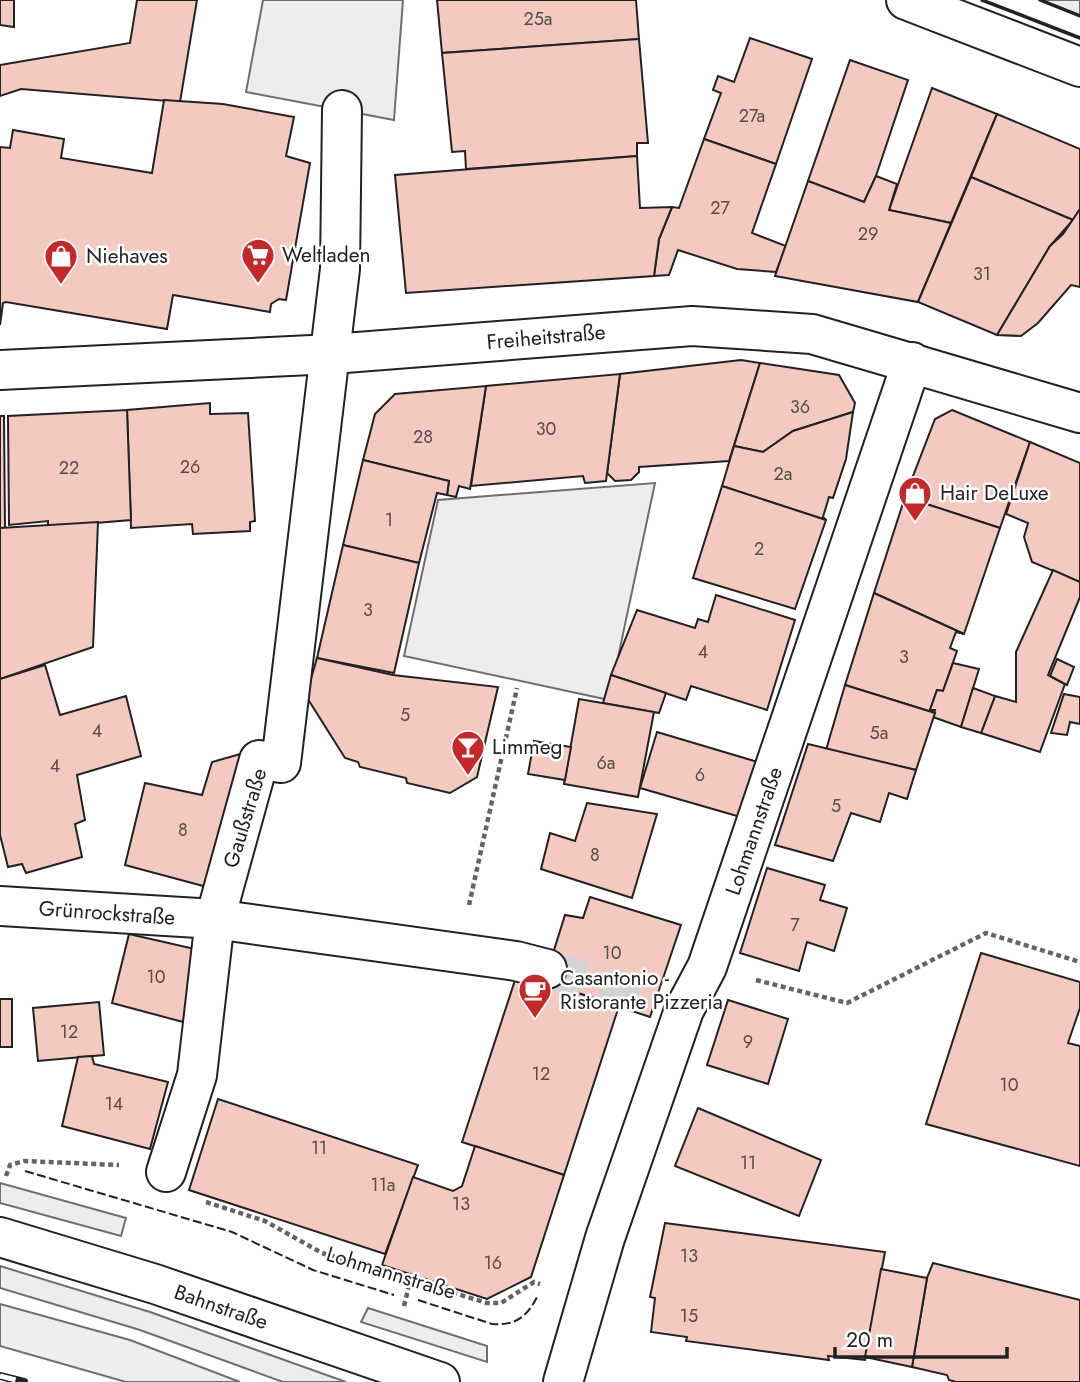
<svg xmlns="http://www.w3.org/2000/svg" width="1080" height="1382" viewBox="0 0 1080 1382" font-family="Jost,sans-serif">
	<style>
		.green { fill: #eee; stroke: #6f6f6f; stroke-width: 2 }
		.parking { fill: #ededed; stroke: #6f6f6f; stroke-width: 2 }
		.building { fill: #f3c9c0; stroke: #222; stroke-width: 2 }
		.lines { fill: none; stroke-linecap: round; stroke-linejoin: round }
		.street-tunnel { stroke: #d3d3d3; stroke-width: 38; stroke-dasharray: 38 19; stroke-linecap: butt }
		.street-casing { stroke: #222; stroke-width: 42 }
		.path { stroke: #646464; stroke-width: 4.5; stroke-dasharray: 5 3.5; stroke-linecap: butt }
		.street { stroke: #fff; stroke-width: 38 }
		.rail-casing { stroke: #222; stroke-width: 8 }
		.rail { stroke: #fff; stroke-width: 5; stroke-dasharray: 16; stroke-linecap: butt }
		.fence { stroke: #222; stroke-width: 2; stroke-dasharray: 9 3.5; stroke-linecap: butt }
		.wall { stroke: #222; stroke-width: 3.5 }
		.labels { text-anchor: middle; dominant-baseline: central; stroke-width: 5; stroke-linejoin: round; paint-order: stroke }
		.number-label { font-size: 18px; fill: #564c4a }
		.poi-label { font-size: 21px; fill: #222; stroke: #fff; text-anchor: start }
		.street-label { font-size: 21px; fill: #222; stroke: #fff }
	</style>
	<rect width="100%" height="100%" fill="#fff"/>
	<g class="green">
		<polygon points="1040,0 1080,0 1080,16"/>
		<polygon points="0,1304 130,1340 240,1382 126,1382 0,1346"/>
	</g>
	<g class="parking">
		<polygon points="263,0 403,0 394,120 246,92"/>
		<polygon points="655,483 609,700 404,656 438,500"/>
		<polygon points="0,1183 126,1218 121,1236 0,1203"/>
		<polygon points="0,1266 150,1312 346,1382 283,1382 140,1330 0,1288"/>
		<polygon points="368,1308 487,1346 487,1362 361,1322"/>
	</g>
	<g class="building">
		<polygon points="0,0 14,0 14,27 0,25"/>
		<polygon points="137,0 197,0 180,102 21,89 0,96 0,65 130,43"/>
		<polygon points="437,0 636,0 639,39 442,53"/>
		<polygon points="750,38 812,59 776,164 704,139 721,93 713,90 718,76 734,82"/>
		<polygon points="639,39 648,143 637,143 637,156 466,169 465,151 452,152 442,53"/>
		<polygon points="850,60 908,80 876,176 864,202 808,181"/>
		<polygon points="932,88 997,114 951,223 889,210"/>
		<polygon points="164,100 223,104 294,117 286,156 310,163 286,300 279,299 271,304 270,312 173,295 167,329 6,302 3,303 0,325 0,147 10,148 13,130 64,139 61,158 152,173"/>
		<polygon points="997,114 1080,149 1080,209 1073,220 971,177"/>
		<polygon points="704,139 776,164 752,233 786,246 776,272 737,269 678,250 669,275 654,276 659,239 672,207 679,208"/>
		<polygon points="637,156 640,208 672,207 659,239 654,276 406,293 395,175"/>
		<polygon points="876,176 897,184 889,210 951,223 918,302 775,276 808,181 864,202"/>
		<polygon points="971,177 1073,220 1050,246 997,335 918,302"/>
		<polygon points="1080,209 1080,287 1071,285 1038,323 1021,336 997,335 1050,246 1063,234"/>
		<polygon points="741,360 760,363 729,461 639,467 639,472 631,480 615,481 607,473 620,374"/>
		<polygon points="760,363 839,375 855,403 853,412 793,431 763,452 734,446"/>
		<polygon points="620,374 606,481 585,483 583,476 471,486 486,386"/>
		<polygon points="486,386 470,489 459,486 456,497 447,495 449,481 363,460 375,414 395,394"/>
		<polygon points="210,403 210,414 248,413 255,521 250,522 250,531 193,534 192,524 131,528 127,410"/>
		<polygon points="127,410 131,520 48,527 48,521 9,525 8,416"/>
		<polygon points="952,410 1030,442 1000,528 905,497 935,419"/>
		<polygon points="853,412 846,459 833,498 829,497 823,517 826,520 722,486 734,446 763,452 793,431"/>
		<polygon points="0,416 4,416 5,529 0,528"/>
		<polygon points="1030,442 1080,463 1080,582 1032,562 1024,537 1028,523 1006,514"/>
		<polygon points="363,460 449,481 447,495 437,493 419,563 343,545"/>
		<polygon points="722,486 826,520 795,609 693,578"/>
		<polygon points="905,497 1000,528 964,634 874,593"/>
		<polygon points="98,522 93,647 0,679 0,528"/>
		<polygon points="343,545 419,563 394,673 317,658"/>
		<polygon points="1053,570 1080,582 1080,597 1048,675 1065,684 1040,752 981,733 995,696 1016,702 1016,652"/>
		<polygon points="874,593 964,634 956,632 950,648 957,651 943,691 937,690 930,710 935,710 935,713 845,685"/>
		<polygon points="716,595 795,620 767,710 691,686 686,700 611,675 637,610 695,628 698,619 708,622"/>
		<polygon points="317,658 393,675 498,687 477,777 450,793 407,783 406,778 360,767 358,762 345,758 306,696"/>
		<polygon points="1057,659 1074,667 1067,685 1050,676"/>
		<polygon points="953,663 979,669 961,727 933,717 935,710 930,710 937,690 943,691"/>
		<polygon points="45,665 60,715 126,696 141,756 77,775 85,820 75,824 82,857 26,873 22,864 8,867 0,835 0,679"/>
		<polygon points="611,675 666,693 659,713 603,703"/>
		<polygon points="845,685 935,713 916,770 826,750"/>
		<polygon points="973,688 995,696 981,733 961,727"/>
		<polygon points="1064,694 1080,697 1080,724 1070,722 1067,735 1051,733"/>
		<polygon points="579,699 654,712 638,797 564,784"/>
		<polygon points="657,732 761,763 744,818 640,788"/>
		<polygon points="534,741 571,747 565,780 528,774"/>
		<polygon points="808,744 916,770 907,799 889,793 880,822 851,813 833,861 775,845"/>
		<polygon points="251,751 218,890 125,865 145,783 202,795 212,762"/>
		<polygon points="587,803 657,814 632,898 541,869 550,833 575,841"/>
		<polygon points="767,868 825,885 820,900 847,908 834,951 807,942 799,971 740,953"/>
		<polygon points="590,897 681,925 650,1017 544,982 565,915 583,918"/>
		<polygon points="129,934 199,950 183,1022 112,1003"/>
		<polygon points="981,953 1080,982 1080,1008 1068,1043 1080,1046 1080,1166 926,1124"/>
		<polygon points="517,974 619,1006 564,1175 462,1142"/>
		<rect x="0" y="999" width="12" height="48"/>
		<polygon points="728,1000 788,1019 768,1084 707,1065"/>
		<polygon points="99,1002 104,1055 38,1061 33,1008"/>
		<polygon points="92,1056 94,1064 168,1082 150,1149 62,1126 78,1057"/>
		<polygon points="218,1099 418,1165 385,1254 189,1190"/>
		<polygon points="698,1108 821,1160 799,1216 675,1166"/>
		<polygon points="475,1146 564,1175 531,1277 487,1299 382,1265 413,1177 453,1191 462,1186"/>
		<polygon points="665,1223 885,1252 865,1360 828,1356 829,1360 686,1341 687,1337 651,1332 655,1298 650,1297"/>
		<polygon points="933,1263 1080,1300 1080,1382 956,1382 949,1380 947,1375 912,1367 927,1278"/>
		<polygon points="881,1269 927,1278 912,1367 865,1357"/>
	</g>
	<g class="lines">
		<polyline class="street-tunnel" points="547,969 657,1000"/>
		<defs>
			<g id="street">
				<polyline points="906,0 1080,67"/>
				<polyline points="0,370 332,354 692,326 812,334 1080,413"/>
				<polyline points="0,906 215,919 516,961 547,969"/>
				<polyline points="166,1172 197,1075 215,919 259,760 281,763 340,269 342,110"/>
				<polyline points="0,1237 155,1284 440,1382"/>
				<polyline points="563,1382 605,1238 684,1010 707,967 912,362"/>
			</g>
		</defs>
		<use href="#street" class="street-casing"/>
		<g class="path">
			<polyline points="469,905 517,688"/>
			<polyline points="756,980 847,1003 986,933 1080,962"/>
			<polyline points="6,1176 10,1165 24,1161 119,1165"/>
			<polyline points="206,1202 265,1221 322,1253 487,1303 501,1303 534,1282 540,1284"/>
			<polyline points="404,1306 411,1278"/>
		</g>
		<use href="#street" class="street"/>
		<defs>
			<polyline id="rail" points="0,1376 24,1382"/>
		</defs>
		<use href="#rail" class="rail-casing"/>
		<use href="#rail" class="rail"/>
		<g class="fence">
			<polyline points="25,1171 232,1232 313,1270 394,1295"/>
			<path d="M418,1300L492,1324C516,1326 528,1316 538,1295"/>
		</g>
		<g class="wall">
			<polyline points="982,0 1080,38"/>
			<polyline points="1040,0 1080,16"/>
		</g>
	</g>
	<defs>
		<symbol id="supermarket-pin" viewBox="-11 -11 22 30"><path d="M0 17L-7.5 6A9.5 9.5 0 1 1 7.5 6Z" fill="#c62828" stroke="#fff"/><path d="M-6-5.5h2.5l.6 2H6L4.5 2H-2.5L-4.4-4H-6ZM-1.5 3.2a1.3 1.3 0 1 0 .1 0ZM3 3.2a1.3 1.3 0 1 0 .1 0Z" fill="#fff"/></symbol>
		<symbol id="shop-pin" viewBox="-11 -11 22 30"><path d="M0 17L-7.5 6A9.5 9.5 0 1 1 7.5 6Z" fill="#c62828" stroke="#fff"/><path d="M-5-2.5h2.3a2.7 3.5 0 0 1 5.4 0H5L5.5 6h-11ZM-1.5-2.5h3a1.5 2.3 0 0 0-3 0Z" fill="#fff"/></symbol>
		<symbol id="bar-pin" viewBox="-11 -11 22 30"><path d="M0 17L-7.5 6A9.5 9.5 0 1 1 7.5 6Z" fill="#c62828" stroke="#fff"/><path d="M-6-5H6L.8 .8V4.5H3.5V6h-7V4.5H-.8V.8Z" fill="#fff"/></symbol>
		<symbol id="cafe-pin" viewBox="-11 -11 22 30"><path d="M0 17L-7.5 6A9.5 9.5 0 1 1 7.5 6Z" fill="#c62828" stroke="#fff"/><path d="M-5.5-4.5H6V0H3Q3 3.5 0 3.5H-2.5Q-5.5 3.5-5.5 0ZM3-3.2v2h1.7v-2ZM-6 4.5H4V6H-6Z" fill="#fff"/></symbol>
	</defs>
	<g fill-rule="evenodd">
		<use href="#supermarket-pin" x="239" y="236" width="38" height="52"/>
		<use href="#shop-pin" x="42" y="237" width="38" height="52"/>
		<use href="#shop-pin" x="896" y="474" width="38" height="52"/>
		<use href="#bar-pin" x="449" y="728" width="38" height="52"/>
		<use href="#cafe-pin" x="516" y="971" width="38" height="52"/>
	</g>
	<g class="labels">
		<g class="number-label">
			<text x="538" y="19">25a</text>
			<text x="752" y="116">27a</text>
			<text x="720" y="208">27</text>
			<text x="868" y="234">29</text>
			<text x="982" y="274">31</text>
			<text x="800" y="407">36</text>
			<text x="546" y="429">30</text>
			<text x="423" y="437">28</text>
			<text x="190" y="467">26</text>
			<text x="69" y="468">22</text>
			<text x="783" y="474">2a</text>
			<text x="389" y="520">1</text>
			<text x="759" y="549">2</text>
			<text x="368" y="610">3</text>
			<text x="703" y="652">4</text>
			<text x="904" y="657">3</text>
			<text x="405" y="715">5</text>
			<text x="97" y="731">4</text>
			<text x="879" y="733">5a</text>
			<text x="606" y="763">6a</text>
			<text x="55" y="766">4</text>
			<text x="700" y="775">6</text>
			<text x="836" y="806">5</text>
			<text x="183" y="830">8</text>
			<text x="595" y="855">8</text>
			<text x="795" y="925">7</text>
			<text x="612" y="953">10</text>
			<text x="156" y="977">10</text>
			<text x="69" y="1032">12</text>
			<text x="748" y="1042">9</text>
			<text x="541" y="1074">12</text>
			<text x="1009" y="1085">10</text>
			<text x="114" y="1104">14</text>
			<text x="319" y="1148">11</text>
			<text x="748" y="1163">11</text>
			<text x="383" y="1185">11a</text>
			<text x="461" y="1204">13</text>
			<text x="689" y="1256">13</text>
			<text x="493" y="1263">16</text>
			<text x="689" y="1316">15</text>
		</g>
		<g class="poi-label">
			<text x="282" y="255">Weltladen</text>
			<text x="86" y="256">Niehaves</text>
			<text x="940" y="493">Hair DeLuxe</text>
			<text x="492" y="747">Limmeg</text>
			<text x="560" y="978">Casantonio -<tspan x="560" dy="24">Ristorante Pizzeria</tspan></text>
		</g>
		<g class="street-label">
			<text transform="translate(546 337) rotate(-5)">Freiheitstraße</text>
			<text transform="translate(245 818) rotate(-73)">Gaußstraße</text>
			<text transform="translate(754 831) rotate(-71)">Lohmannstraße</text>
			<text transform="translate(107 913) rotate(4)">Grünrockstraße</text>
			<text transform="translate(391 1273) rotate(17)">Lohmannstraße</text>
			<text transform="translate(221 1307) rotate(19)">Bahnstraße</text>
		</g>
	</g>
	<path d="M835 1347v10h172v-10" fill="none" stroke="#222222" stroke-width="3.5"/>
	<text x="846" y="1347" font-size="21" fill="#222222" stroke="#ffffff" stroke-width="5" paint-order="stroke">20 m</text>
</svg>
